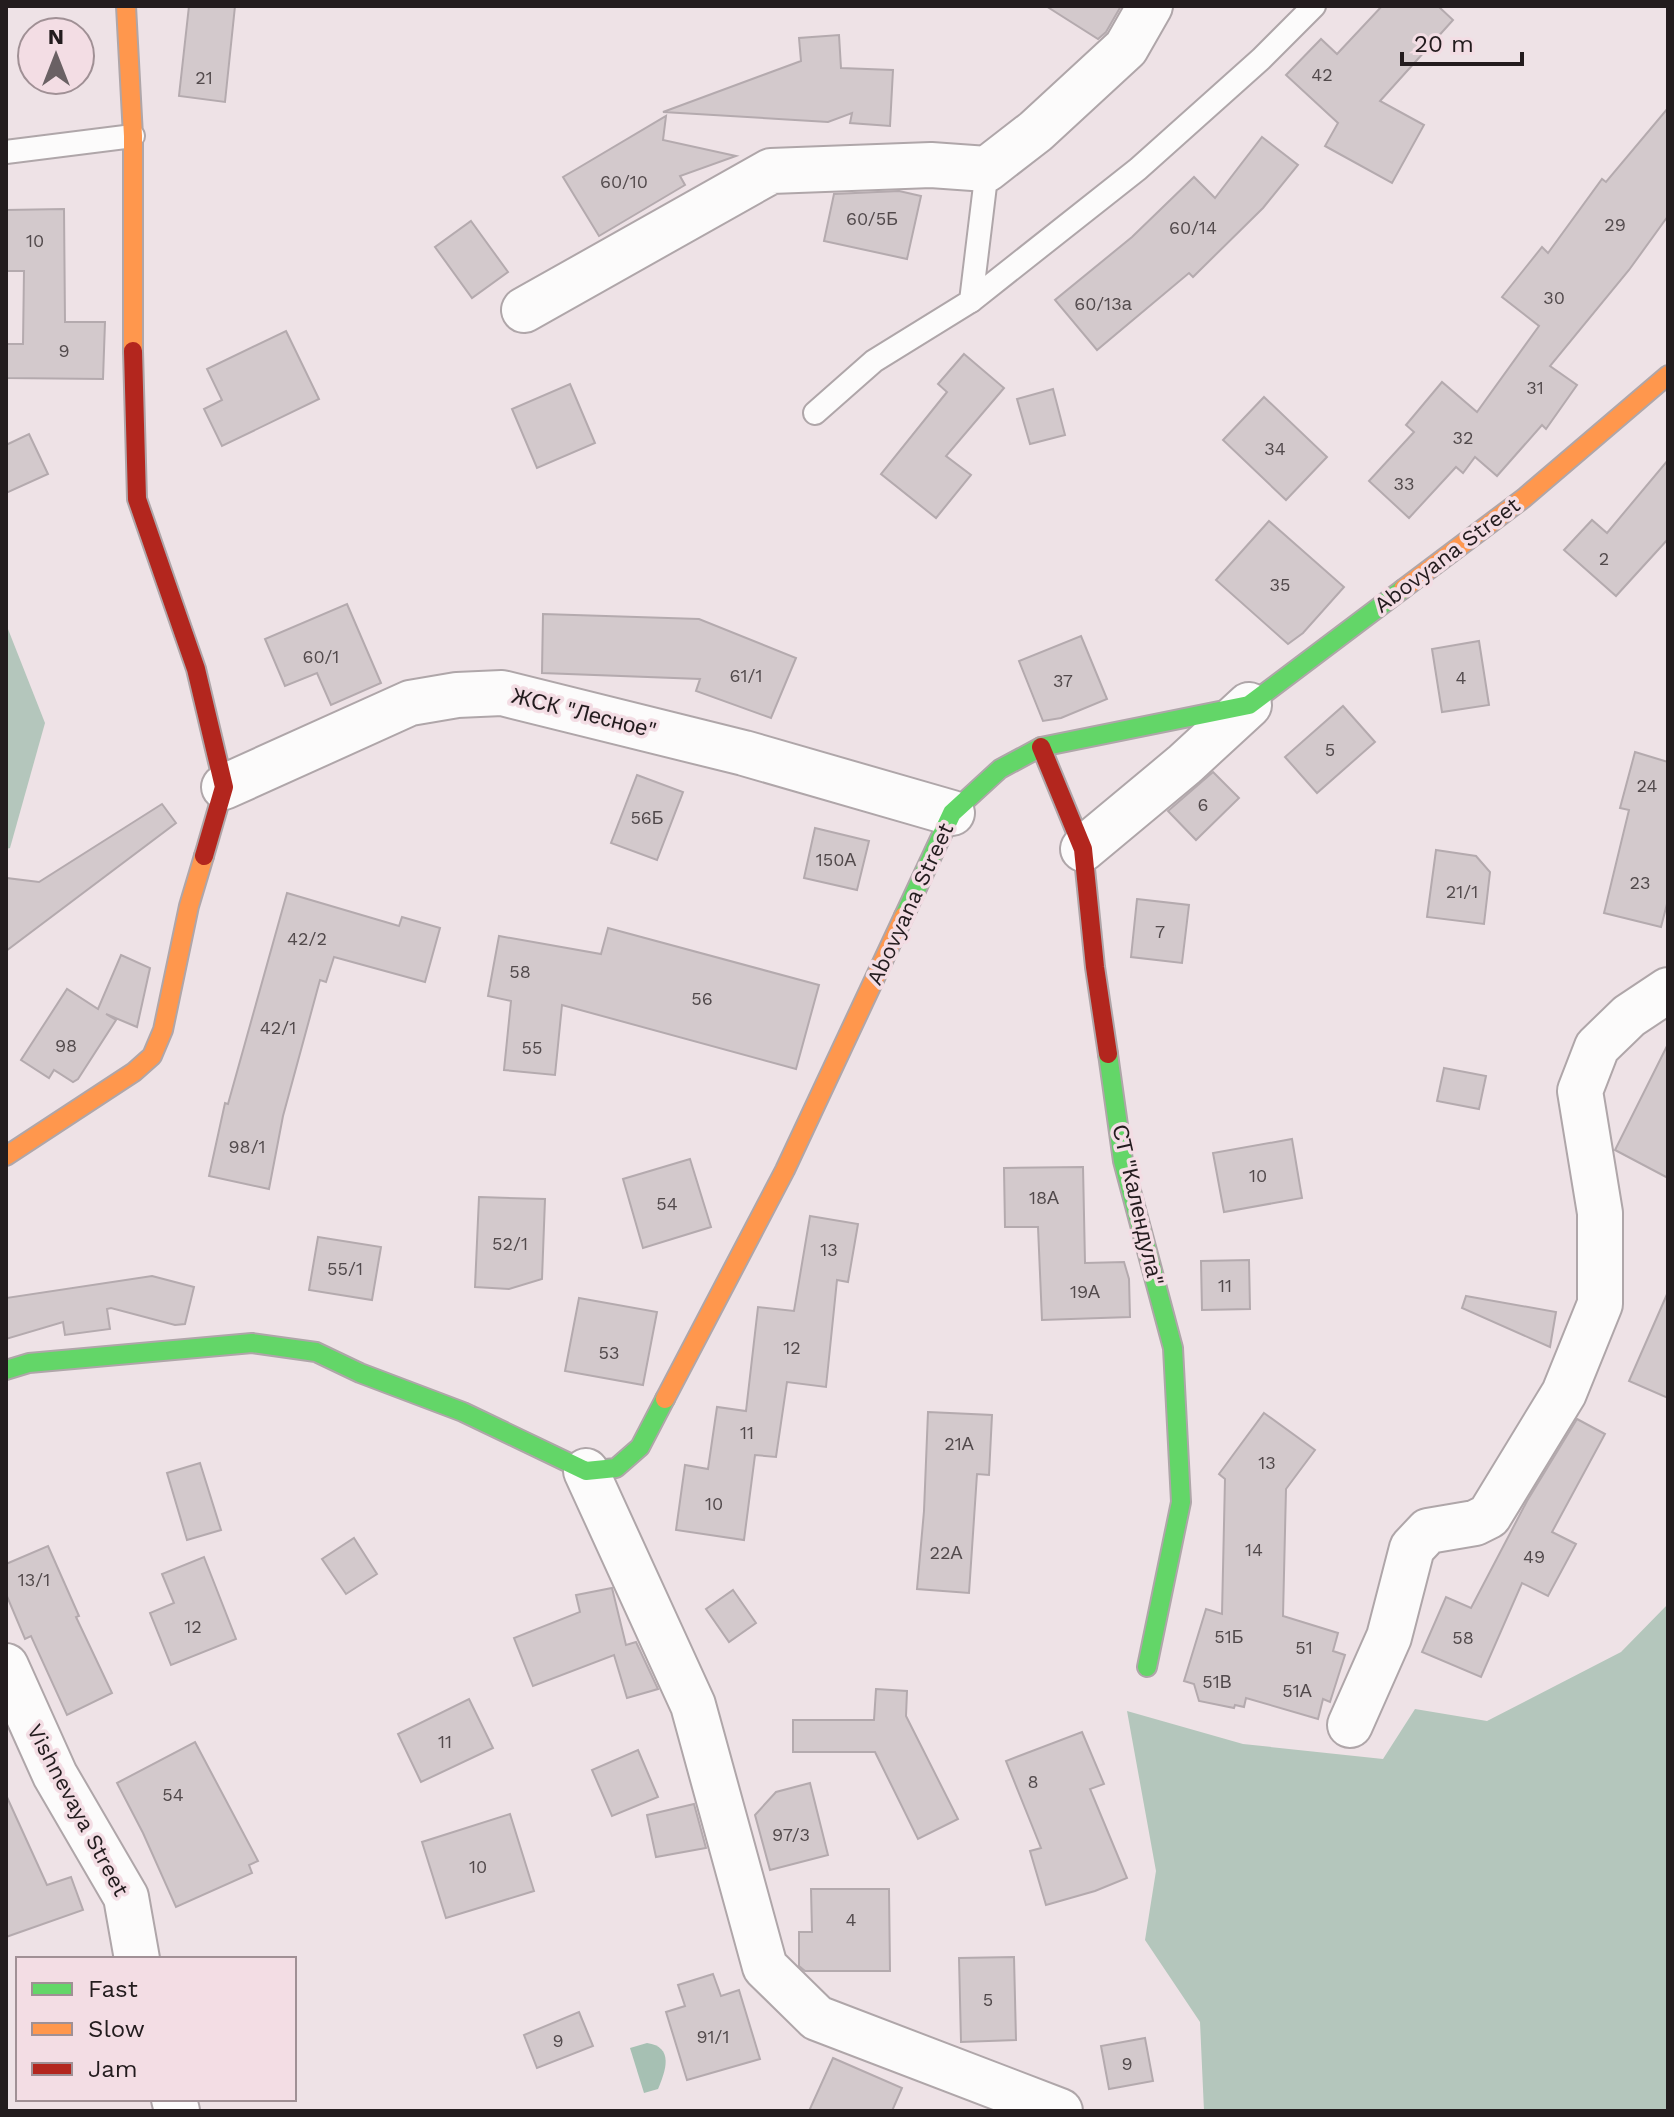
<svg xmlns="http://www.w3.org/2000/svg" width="1674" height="2117" viewBox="0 0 1674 2117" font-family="'Work Sans',sans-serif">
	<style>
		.forest { fill: #b4c6bc }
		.water { fill: #a6c0b3 }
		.building { fill: #d3c9cc; stroke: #b4aaae; stroke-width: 2 }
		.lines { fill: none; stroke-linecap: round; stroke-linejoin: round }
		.lane-casing { stroke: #afa6a9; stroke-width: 26 }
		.street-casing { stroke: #afa6a9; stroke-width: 48 }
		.fast-casing { stroke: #afa6a9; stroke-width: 22 }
		.slow-casing { stroke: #afa6a9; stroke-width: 22 }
		.jam-casing { stroke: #afa6a9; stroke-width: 22 }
		.lane { stroke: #fcfbfb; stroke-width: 22 }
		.street { stroke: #fcfbfb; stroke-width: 44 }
		.fast { stroke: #63d668; stroke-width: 18 }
		.slow { stroke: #ff974d; stroke-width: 18 }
		.jam { stroke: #b3261e; stroke-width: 18 }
		.labels { text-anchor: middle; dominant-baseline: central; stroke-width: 7; stroke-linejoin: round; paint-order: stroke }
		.number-label { font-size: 18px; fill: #524a4c }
		.street-label { font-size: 22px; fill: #231c1e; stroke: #f3dde4 }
	</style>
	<rect width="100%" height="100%" fill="#eee2e6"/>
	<g class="forest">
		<polygon points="6,624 45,723 10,848 6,849"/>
		<polygon points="1668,1604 1668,2111 1204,2111 1200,2022 1145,1940 1156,1871 1127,1711 1243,1744 1383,1759 1415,1709 1487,1721 1621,1652"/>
	</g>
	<path class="water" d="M647,2043C674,2047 666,2070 658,2089L644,2093L630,2048Z"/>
	<g class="building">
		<polygon points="189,6 235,6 225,102 179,96"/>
		<polygon points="1046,6 1121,6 1106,32 1098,39"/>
		<polygon points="1382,6 1438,6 1453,20 1380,101 1424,125 1392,183 1325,146 1338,123 1286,75 1321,39 1337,54"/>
		<polygon points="839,35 841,68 893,70 890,126 850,123 852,113 828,122 663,112 801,61 799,38"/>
		<polygon points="1668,108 1668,216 1629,270 1550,366 1577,385 1546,429 1542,425 1497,476 1475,457 1463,473 1456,467 1409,518 1369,481 1414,432 1406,425 1442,382 1477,412 1539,326 1502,297 1542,247 1548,253 1602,179 1606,182"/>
		<polygon points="666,116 663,140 736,156 680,176 685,185 599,236 563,177"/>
		<polygon points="1262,137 1298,165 1263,208 1193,277 1189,273 1097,350 1055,300 1132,237 1194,177 1215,198"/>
		<polygon points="899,191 921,196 907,259 824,241 834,194"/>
		<polygon points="64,209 65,322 105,322 103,379 6,378 6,344 23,344 24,271 6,271 6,210"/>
		<polygon points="471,221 508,272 472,298 435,247"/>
		<polygon points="286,331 319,399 222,446 204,409 222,400 207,369"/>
		<polygon points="964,354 1004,388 946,456 971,475 936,518 881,474 947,392 938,384"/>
		<polygon points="570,384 595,443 537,468 512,409"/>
		<polygon points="1053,389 1065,435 1030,444 1017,399"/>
		<polygon points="1264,397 1327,457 1286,500 1223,440"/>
		<polygon points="29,434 48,474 6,493 6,445"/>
		<polygon points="1668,460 1668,539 1616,596 1564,550 1592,520 1607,533"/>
		<polygon points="1269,521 1344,587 1303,633 1288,644 1216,580"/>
		<polygon points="347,604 381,683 331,705 317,673 285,686 265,639"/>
		<polygon points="543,614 699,619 796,658 771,718 696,691 700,679 542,673"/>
		<polygon points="1081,636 1107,699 1061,718 1043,721 1019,661"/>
		<polygon points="1479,641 1489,705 1442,712 1432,649"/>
		<polygon points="1343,706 1375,742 1317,793 1285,757"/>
		<polygon points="1635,752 1668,762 1668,900 1661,927 1604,913 1629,810 1620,808"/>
		<polygon points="1213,772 1239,798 1196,840 1168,811"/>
		<polygon points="637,775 683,792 657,860 611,843"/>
		<polygon points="162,804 176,823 6,951 6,878 39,882"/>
		<polygon points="815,828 869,841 857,890 804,878"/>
		<polygon points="1436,850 1476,856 1490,872 1484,924 1427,917"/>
		<polygon points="287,893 399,926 402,917 440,928 425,982 334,957 326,982 320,980 283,1116 269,1189 209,1176 225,1103 228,1104"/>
		<polygon points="1137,899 1189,905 1182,963 1131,957"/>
		<polygon points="608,928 819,985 796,1069 562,1005 555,1075 504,1070 511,1001 488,996 499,936 601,954"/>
		<polygon points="121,955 150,968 137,1027 106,1014 116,1020 78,1079 73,1082 54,1070 49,1078 21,1060 67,989 98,1009"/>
		<polygon points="1668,1044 1668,1178 1615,1150"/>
		<polygon points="1444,1068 1486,1076 1479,1109 1437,1101"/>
		<polygon points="1292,1139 1302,1198 1224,1212 1213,1153"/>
		<polygon points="690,1159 711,1227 643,1248 623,1179"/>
		<polygon points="1083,1167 1085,1263 1124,1262 1129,1279 1130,1317 1042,1320 1038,1227 1005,1227 1004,1168"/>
		<polygon points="479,1197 545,1199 542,1279 509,1289 475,1287"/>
		<polygon points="810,1216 858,1224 848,1282 837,1280 826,1387 787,1382 776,1457 755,1455 744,1540 676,1530 685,1465 708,1469 717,1407 746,1411 758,1307 794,1311"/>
		<polygon points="318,1237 381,1247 372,1300 309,1290"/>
		<polygon points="1249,1260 1250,1309 1202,1310 1201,1261"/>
		<polygon points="152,1276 194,1287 185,1324 175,1325 111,1308 107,1309 110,1329 65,1335 63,1322 6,1339 6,1298"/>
		<polygon points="1668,1292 1668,1398 1629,1381"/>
		<polygon points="1466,1296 1556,1312 1550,1347 1462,1308"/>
		<polygon points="579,1298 657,1312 643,1385 565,1371"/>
		<polygon points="928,1412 992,1415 989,1475 977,1474 969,1593 917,1589 924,1511"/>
		<polygon points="1264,1413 1315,1450 1286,1489 1283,1616 1338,1633 1333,1651 1345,1655 1330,1702 1323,1699 1318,1719 1246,1698 1244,1707 1235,1705 1234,1708 1199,1701 1194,1684 1184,1681 1206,1609 1222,1614 1225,1479 1219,1474"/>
		<polygon points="1577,1419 1605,1434 1552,1532 1576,1544 1548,1596 1522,1583 1481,1677 1422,1652 1446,1597 1471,1608 1527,1501"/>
		<polygon points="200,1463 221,1530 187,1540 167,1473"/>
		<polygon points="354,1538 377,1574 346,1594 322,1559"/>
		<polygon points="48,1546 79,1616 76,1617 112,1693 67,1715 31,1636 25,1639 6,1594 6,1564"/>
		<polygon points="204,1557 236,1639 171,1665 150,1613 174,1603 162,1574"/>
		<polygon points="612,1588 626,1645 636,1642 658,1689 627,1698 614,1655 533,1686 514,1638 580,1612 576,1595"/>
		<polygon points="733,1590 756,1623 729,1642 706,1609"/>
		<polygon points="876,1689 907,1691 906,1716 958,1819 918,1839 875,1752 793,1752 793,1720 874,1720"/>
		<polygon points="469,1699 493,1748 421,1782 398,1734"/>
		<polygon points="1082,1732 1104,1784 1090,1789 1127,1878 1095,1891 1046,1905 1030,1851 1041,1848 1006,1761"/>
		<polygon points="195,1742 258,1861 249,1865 252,1873 176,1907 143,1833 117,1783"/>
		<polygon points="638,1750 658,1797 612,1816 592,1770"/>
		<polygon points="810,1783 828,1855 770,1870 755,1815 776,1792"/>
		<polygon points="6,1795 47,1885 71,1877 83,1910 6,1937"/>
		<polygon points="694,1804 706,1848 656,1857 647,1815"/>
		<polygon points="510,1814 534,1891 446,1918 422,1842"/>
		<polygon points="811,1889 889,1889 890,1971 805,1971 799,1966 799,1932 812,1932"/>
		<polygon points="1014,1957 1016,2040 961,2042 959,1958"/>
		<polygon points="713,1974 721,1996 739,1990 760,2059 687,2080 666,2012 685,2006 678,1985"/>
		<polygon points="579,2012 593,2046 537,2068 524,2035"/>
		<polygon points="1145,2038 1153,2081 1109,2089 1101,2046"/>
		<polygon points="833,2058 902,2088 892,2111 809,2111"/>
	</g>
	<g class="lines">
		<defs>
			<g id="lane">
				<polyline points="6,152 133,136"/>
				<polyline points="971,301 1138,169 1261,59 1314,6"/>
				<polyline points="815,413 874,361 971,301 987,169"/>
			</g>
			<g id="street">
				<polyline points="524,310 771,171 931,165 987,169 1036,131 1126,48 1150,6"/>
				<polyline points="224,787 410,703 457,695 502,693 744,753 952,813"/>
				<polyline points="1083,849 1185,764 1249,705"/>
				<polyline points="586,1471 693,1705 765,1967 817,2018 1060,2111"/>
				<polyline points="6,1666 55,1775 126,1897 137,1959"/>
				<polyline points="1350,1725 1389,1637 1412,1548 1428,1531 1475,1523 1489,1516 1564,1393 1600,1304 1600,1213 1580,1091 1597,1047 1629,1016 1668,990"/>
				<polyline points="174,2099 177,2111"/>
			</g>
			<g id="fast">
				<polyline points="904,916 952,813 1000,769 1041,747 1249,705 1403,589"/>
				<polyline points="1108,1054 1123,1161 1173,1348 1181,1502 1147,1667"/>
				<polyline points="6,1370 29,1363 252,1343 316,1352 360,1373 463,1412 586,1471 616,1468 640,1447 665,1399"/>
			</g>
			<g id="slow">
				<polyline points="126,6 133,136 133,351"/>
				<polyline points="1403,589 1524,498 1668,375"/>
				<polyline points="6,1156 134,1072 152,1056 163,1030 189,906 204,856"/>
				<polyline points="665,1399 785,1170 904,916"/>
			</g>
			<g id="jam">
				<polyline points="133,351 137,499 196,669 224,787 204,856"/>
				<polyline points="1041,747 1083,849 1095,967 1108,1054"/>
			</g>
		</defs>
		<use href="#lane" class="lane-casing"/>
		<use href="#street" class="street-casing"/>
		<use href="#fast" class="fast-casing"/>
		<use href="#slow" class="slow-casing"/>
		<use href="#jam" class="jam-casing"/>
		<use href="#lane" class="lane"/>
		<use href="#street" class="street"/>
		<use href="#fast" class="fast"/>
		<use href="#slow" class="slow"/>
		<use href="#jam" class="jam"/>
	</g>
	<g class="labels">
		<g class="number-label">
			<text x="1322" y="74">42</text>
			<text x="204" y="77">21</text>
			<text x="624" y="181">60/10</text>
			<text x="872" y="218">60/5Б</text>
			<text x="1615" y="224">29</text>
			<text x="1193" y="227">60/14</text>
			<text x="35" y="240">10</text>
			<text x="1554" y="297">30</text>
			<text x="1103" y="303">60/13а</text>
			<text x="64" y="350">9</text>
			<text x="1535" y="387">31</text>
			<text x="1463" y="437">32</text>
			<text x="1275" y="448">34</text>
			<text x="1404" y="483">33</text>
			<text x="1604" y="558">2</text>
			<text x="1280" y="584">35</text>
			<text x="321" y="656">60/1</text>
			<text x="746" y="675">61/1</text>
			<text x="1461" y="677">4</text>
			<text x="1063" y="680">37</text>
			<text x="1330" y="749">5</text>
			<text x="1647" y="785">24</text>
			<text x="1203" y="804">6</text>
			<text x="647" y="817">56Б</text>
			<text x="836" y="859">150А</text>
			<text x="1640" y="882">23</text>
			<text x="1462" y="891">21/1</text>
			<text x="1160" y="931">7</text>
			<text x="307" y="938">42/2</text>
			<text x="520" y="971">58</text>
			<text x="702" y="998">56</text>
			<text x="278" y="1027">42/1</text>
			<text x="66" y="1045">98</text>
			<text x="532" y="1047">55</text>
			<text x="247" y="1146">98/1</text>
			<text x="1258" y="1175">10</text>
			<text x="1044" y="1197">18А</text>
			<text x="667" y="1203">54</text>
			<text x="510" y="1243">52/1</text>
			<text x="829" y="1249">13</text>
			<text x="345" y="1268">55/1</text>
			<text x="1225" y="1285">11</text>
			<text x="1085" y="1291">19А</text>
			<text x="792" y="1347">12</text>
			<text x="609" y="1352">53</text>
			<text x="747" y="1432">11</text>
			<text x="959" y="1443">21А</text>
			<text x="1267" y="1462">13</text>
			<text x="714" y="1503">10</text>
			<text x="1254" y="1549">14</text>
			<text x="946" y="1552">22А</text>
			<text x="1534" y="1556">49</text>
			<text x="34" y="1579">13/1</text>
			<text x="193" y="1626">12</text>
			<text x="1229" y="1636">51Б</text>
			<text x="1463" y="1637">58</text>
			<text x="1304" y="1647">51</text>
			<text x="1217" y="1681">51В</text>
			<text x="1297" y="1690">51А</text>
			<text x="445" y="1741">11</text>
			<text x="1033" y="1781">8</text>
			<text x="173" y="1794">54</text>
			<text x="791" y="1834">97/3</text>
			<text x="478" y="1866">10</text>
			<text x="851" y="1919">4</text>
			<text x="988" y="1999">5</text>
			<text x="713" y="2036">91/1</text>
			<text x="558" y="2040">9</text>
			<text x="1127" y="2063">9</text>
		</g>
		<g class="street-label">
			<text transform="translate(1447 555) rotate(-37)">Abovyana Street</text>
			<text transform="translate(584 713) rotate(14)">ЖСК "Лесное"</text>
			<text transform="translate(910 904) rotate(-65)">Abovyana Street</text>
			<text transform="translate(1138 1205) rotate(77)">СТ "Календула"</text>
			<text transform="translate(78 1810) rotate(62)">Vishnevaya Street</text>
		</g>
	</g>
	<rect width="1674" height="2117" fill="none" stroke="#231c1e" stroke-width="16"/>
	<rect x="16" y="1957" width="280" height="144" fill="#f3dde4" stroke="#a09095" stroke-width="2"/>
	<rect x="32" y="1983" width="40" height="12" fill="#63d668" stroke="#a09095" stroke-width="2"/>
	<text x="88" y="1997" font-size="24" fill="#231c1e">Fast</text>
	<rect x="32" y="2023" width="40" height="12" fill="#ff974d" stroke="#a09095" stroke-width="2"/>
	<text x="88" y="2037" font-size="24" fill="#231c1e">Slow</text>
	<rect x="32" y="2063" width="40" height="12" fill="#b3261e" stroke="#a09095" stroke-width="2"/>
	<text x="88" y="2077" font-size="24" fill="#231c1e">Jam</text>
	<g transform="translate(56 56)"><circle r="38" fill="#f3dde4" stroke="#a09095" stroke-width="2"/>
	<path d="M0-6L14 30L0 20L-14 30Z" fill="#6a6164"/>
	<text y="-12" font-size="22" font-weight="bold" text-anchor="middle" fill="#231c1e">N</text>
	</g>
	<path d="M1402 52v12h120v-12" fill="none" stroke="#231c1e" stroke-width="4"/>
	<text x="1414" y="52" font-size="24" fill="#231c1e" stroke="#f3dde4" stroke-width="6" paint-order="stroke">20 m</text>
</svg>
